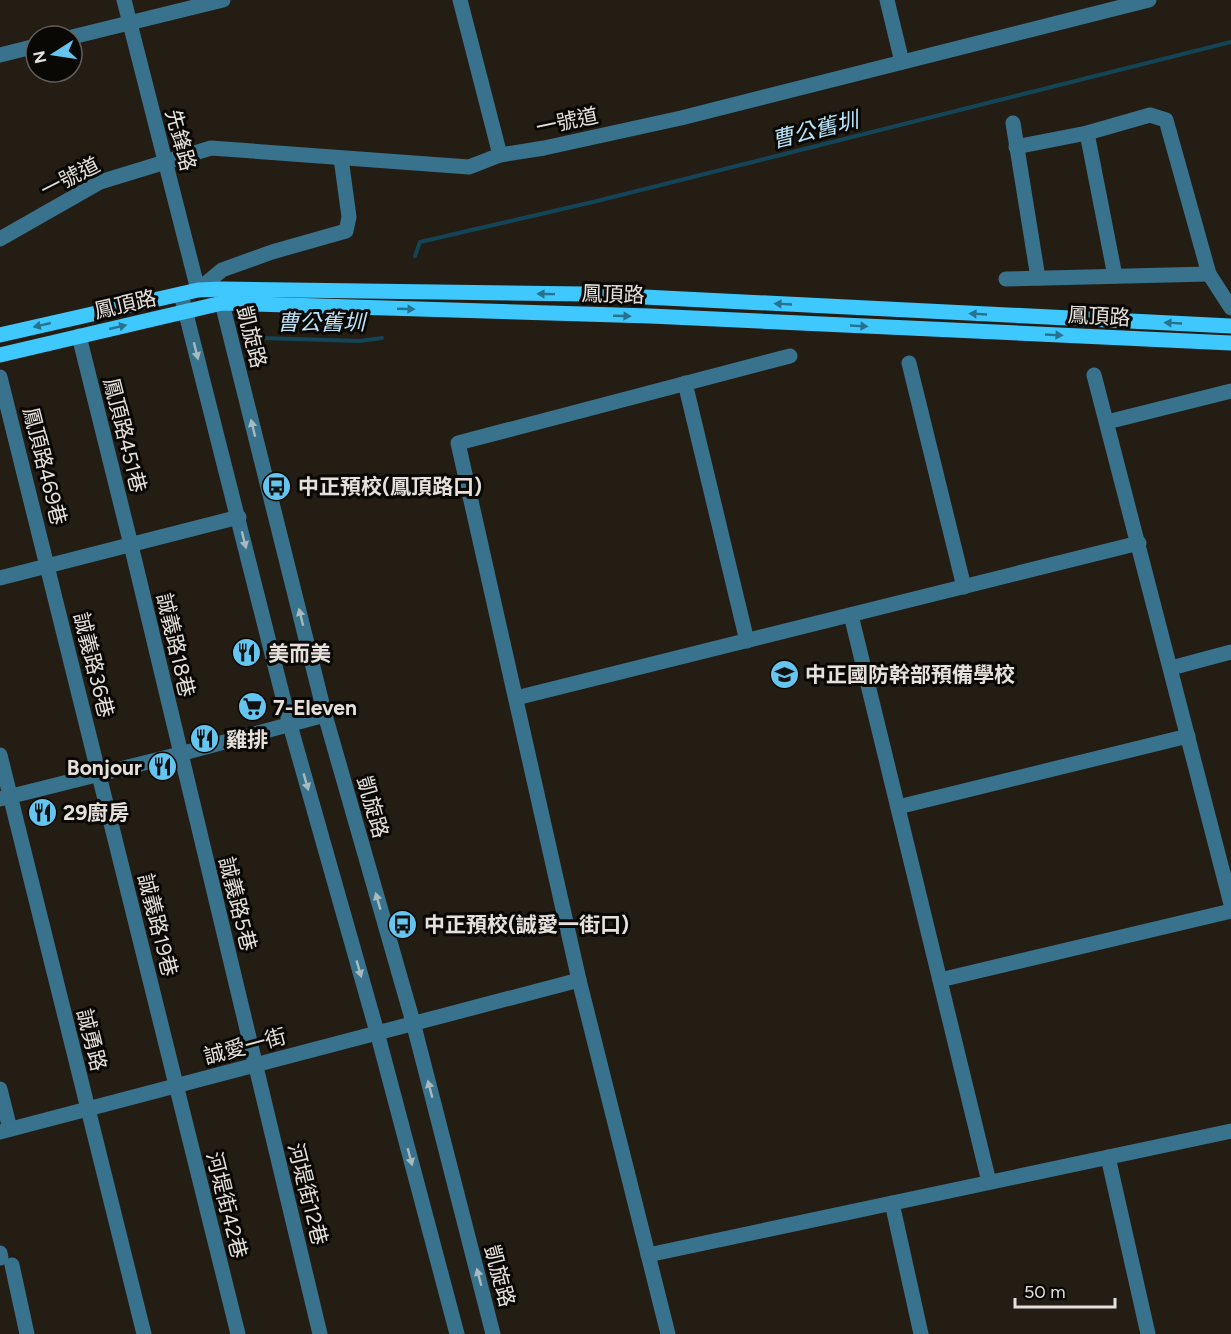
<svg xmlns="http://www.w3.org/2000/svg" width="1231" height="1334" viewBox="0 0 1231 1334" font-family="Figtree,'Noto Sans TC',sans-serif">
	<style>
		.lines { fill: none; stroke-linecap: round; stroke-linejoin: round }
		.stream { stroke: #134457; stroke-width: 4 }
		.minor { stroke: #38728c; stroke-width: 15 }
		.major { stroke: #3fc8fe; stroke-width: 15 }
		.oneway { fill: #27728e }
		.oneway2 { fill: #a8babf }
		.labels { text-anchor: middle; dominant-baseline: central; stroke-width: 6; stroke-linejoin: round; paint-order: stroke }
		.street-label { font-size: 21px; fill: #e5e0db; stroke: #0a0805 }
		.poi-label { font-size: 21px; font-weight: bold; fill: #e5e0db; stroke: #0a0805; text-anchor: start }
		.water-label { font-size: 22px; font-style: italic; fill: #b8e2f7; stroke: #0a0805 }
	</style>
	<rect width="100%" height="100%" fill="#231d14"/>
	<g class="lines">
		<g class="stream">
			<polyline points="415,256 420,242 597,201 1231,42"/>
			<polyline points="260,338 359,341 382,338"/>
		</g>
		<g class="minor">
			<polyline points="124,0 198,290 222,270 272,252 346,231 349,217 341,158"/>
			<polyline points="460,0 500,155"/>
			<polyline points="887,0 902,62"/>
			<polyline points="72,37 223,0"/>
			<polyline points="0,55 36,46"/>
			<polyline points="1013,123 1038,278"/>
			<polyline points="1087,133 1115,276"/>
			<polyline points="0,239 100,182 211,148 469,167 500,155 544,148 681,118 1149,0"/>
			<polyline points="1209,274 1231,308"/>
			<polyline points="1006,279 1209,274 1166,120 1150,115 1087,133 1016,147"/>
			<polyline points="222,292 222,303 325,715 413,1022 493,1334"/>
			<polyline points="181,294 290,725 377,1032 457,1334"/>
			<polyline points="79,336 131,545 320,1334"/>
			<polyline points="909,363 964,587"/>
			<polyline points="1094,375 1231,904"/>
			<polyline points="0,377 238,1334"/>
			<polyline points="685,383 747,641"/>
			<polyline points="1107,422 1231,391"/>
			<polyline points="0,578 239,517"/>
			<polyline points="851,615 989,1182"/>
			<polyline points="1171,668 1231,652"/>
			<polyline points="516,698 1139,543"/>
			<polyline points="0,755 144,1334"/>
			<polyline points="0,799 180,754 325,715"/>
			<polyline points="898,807 1188,736"/>
			<polyline points="940,980 1231,911"/>
			<polyline points="0,1089 10,1129"/>
			<polyline points="0,1132 579,980"/>
			<polyline points="1108,1157 1148,1334"/>
			<polyline points="892,1203 921,1334"/>
			<polyline points="0,1253 1,1258"/>
			<polyline points="648,1255 1231,1131"/>
			<polyline points="12,1265 27,1334"/>
			<polyline points="668,1334 579,980 458,443 790,356"/>
		</g>
		<g class="major">
			<polyline points="0,335 198,290 222,289 584,294 1231,326"/>
			<polyline points="0,355 222,303 650,316 1231,343"/>
		</g>
	</g>
	<defs><path id="oneway-solid" d="M-6-.8H1V-3.2L6.5 0L1 3.2V.8H-6Z" transform="scale(1.5)"/></defs>
	<g class="oneway">
		<use href="#oneway-solid" transform="translate(546 294) rotate(-179)"/>
		<use href="#oneway-solid" transform="translate(783 304) rotate(-177)"/>
		<use href="#oneway-solid" transform="translate(406 309) rotate(2)"/>
		<use href="#oneway-solid" transform="translate(978 314) rotate(-177)"/>
		<use href="#oneway-solid" transform="translate(622 316) rotate(2)"/>
		<use href="#oneway-solid" transform="translate(1173 323) rotate(-177)"/>
		<use href="#oneway-solid" transform="translate(42 325) rotate(167)"/>
		<use href="#oneway-solid" transform="translate(859 326) rotate(3)"/>
		<use href="#oneway-solid" transform="translate(118 327) rotate(-13)"/>
		<use href="#oneway-solid" transform="translate(1054 335) rotate(3)"/>
	</g>
	<g class="oneway2">
		<use href="#oneway-solid" transform="translate(196 351) rotate(76)"/>
		<use href="#oneway-solid" transform="translate(253 428) rotate(-104)"/>
		<use href="#oneway-solid" transform="translate(244 540) rotate(76)"/>
		<use href="#oneway-solid" transform="translate(301 617) rotate(-104)"/>
		<use href="#oneway-solid" transform="translate(306 782) rotate(74)"/>
		<use href="#oneway-solid" transform="translate(378 901) rotate(-106)"/>
		<use href="#oneway-solid" transform="translate(359 969) rotate(74)"/>
		<use href="#oneway-solid" transform="translate(430 1089) rotate(-105)"/>
		<use href="#oneway-solid" transform="translate(410 1157) rotate(75)"/>
		<use href="#oneway-solid" transform="translate(479 1277) rotate(-105)"/>
	</g>
	<defs>
		<symbol id="bus-disc" viewBox="-11 -11 22 22"><circle r="9.5" fill="#65c5ee" stroke="#0a0805"/><path d="M-5-6H5V4H4V6H2V4H-2V6H-4V4H-5ZM-3.5-4V0h7V-4ZM-3.5 1.2v1.5H-2V1.2ZM2 1.2v1.5H3.5V1.2Z" fill="#111"/></symbol>
		<symbol id="restaurant-disc" viewBox="-11 -11 22 22"><circle r="9.5" fill="#65c5ee" stroke="#0a0805"/><path d="M-5-6h1v4h1v-4h1v4h1v-4h1v5L-1.5 .5V6h-2V.5L-5-1ZM5-6V6H3V1.5H1.5Q1.5-4 5-6Z" fill="#111"/></symbol>
		<symbol id="school-disc" viewBox="-11 -11 22 22"><circle r="9.5" fill="#65c5ee" stroke="#0a0805"/><path d="M0-5L7-2L0 1L-7-2ZM-4 1L0 2.5L4 1V4Q0 6-4 4Z" fill="#111"/></symbol>
		<symbol id="supermarket-disc" viewBox="-11 -11 22 22"><circle r="9.5" fill="#65c5ee" stroke="#0a0805"/><path d="M-6-5.5h2.5l.6 2H6L4.5 2H-2.5L-4.4-4H-6ZM-1.5 3.2a1.3 1.3 0 1 0 .1 0ZM3 3.2a1.3 1.3 0 1 0 .1 0Z" fill="#111"/></symbol>
	</defs>
	<g fill-rule="evenodd">
		<use href="#bus-disc" x="260" y="470" width="33" height="33"/>
		<use href="#restaurant-disc" x="230" y="636" width="33" height="33"/>
		<use href="#school-disc" x="768" y="658" width="33" height="33"/>
		<use href="#supermarket-disc" x="236" y="690" width="33" height="33"/>
		<use href="#restaurant-disc" x="188" y="722" width="33" height="33"/>
		<use href="#restaurant-disc" x="146" y="750" width="33" height="33"/>
		<use href="#restaurant-disc" x="26" y="796" width="33" height="33"/>
		<use href="#bus-disc" x="386" y="908" width="33" height="33"/>
	</g>
	<g class="labels">
		<g class="street-label">
			<text transform="translate(567 121) rotate(-12)">一號道</text>
			<text transform="translate(181 140) rotate(75)">先鋒路</text>
			<text transform="translate(70 177) rotate(-27)">一號道</text>
			<text transform="translate(613 294) rotate(2)">鳳頂路</text>
			<text transform="translate(125 304) rotate(-13)">鳳頂路</text>
			<text transform="translate(1099 316) rotate(3)">鳳頂路</text>
			<text transform="translate(252 337) rotate(76)">凱旋路</text>
			<text transform="translate(125 435) rotate(76)">鳳頂路451巷</text>
			<text transform="translate(45 466) rotate(76)">鳳頂路469巷</text>
			<text transform="translate(176 645) rotate(77)">誠義路18巷</text>
			<text transform="translate(94 665) rotate(76)">誠義路36巷</text>
			<text transform="translate(373 807) rotate(74)">凱旋路</text>
			<text transform="translate(238 904) rotate(76)">誠義路5巷</text>
			<text transform="translate(158 925) rotate(76)">誠義路19巷</text>
			<text transform="translate(92 1040) rotate(76)">誠勇路</text>
			<text transform="translate(245 1046) rotate(-15)">誠愛一街</text>
			<text transform="translate(308 1194) rotate(76)">河堤街12巷</text>
			<text transform="translate(227 1205) rotate(76)">河堤街42巷</text>
			<text transform="translate(500 1276) rotate(75)">凱旋路</text>
		</g>
		<g class="poi-label">
			<text x="298" y="486">中正預校(鳳頂路口)</text>
			<text x="268" y="653">美而美</text>
			<text x="805" y="674">中正國防幹部預備學校</text>
			<text x="273" y="707">7-Eleven</text>
			<text x="226" y="739">雞排</text>
			<text x="142" y="767" text-anchor="end">Bonjour</text>
			<text x="63" y="812">29廚房</text>
			<text x="424" y="924">中正預校(誠愛一街口)</text>
		</g>
		<g class="water-label">
			<text transform="translate(815 130) rotate(-14)">曹公舊圳</text>
			<text x="321" y="322">曹公舊圳</text>
		</g>
	</g>
	<g transform="translate(54 54) rotate(258)"><circle r="28" fill="#0a0805" stroke="#625e5b" stroke-width="1.5"/>
	<path d="M0-4.5L10 22L0 15L-10 22Z" fill="#65c5ee"/>
	<text y="-9" font-size="16" font-weight="bold" text-anchor="middle" fill="#e5e0db">N</text>
	</g>
	<path d="M1015 1298v9h100v-9" fill="none" stroke="#e5e0db" stroke-width="3"/>
	<text x="1024" y="1298" font-size="18" fill="#e5e0db" stroke="#0a0805" stroke-width="4.5" paint-order="stroke">50 m</text>
</svg>
